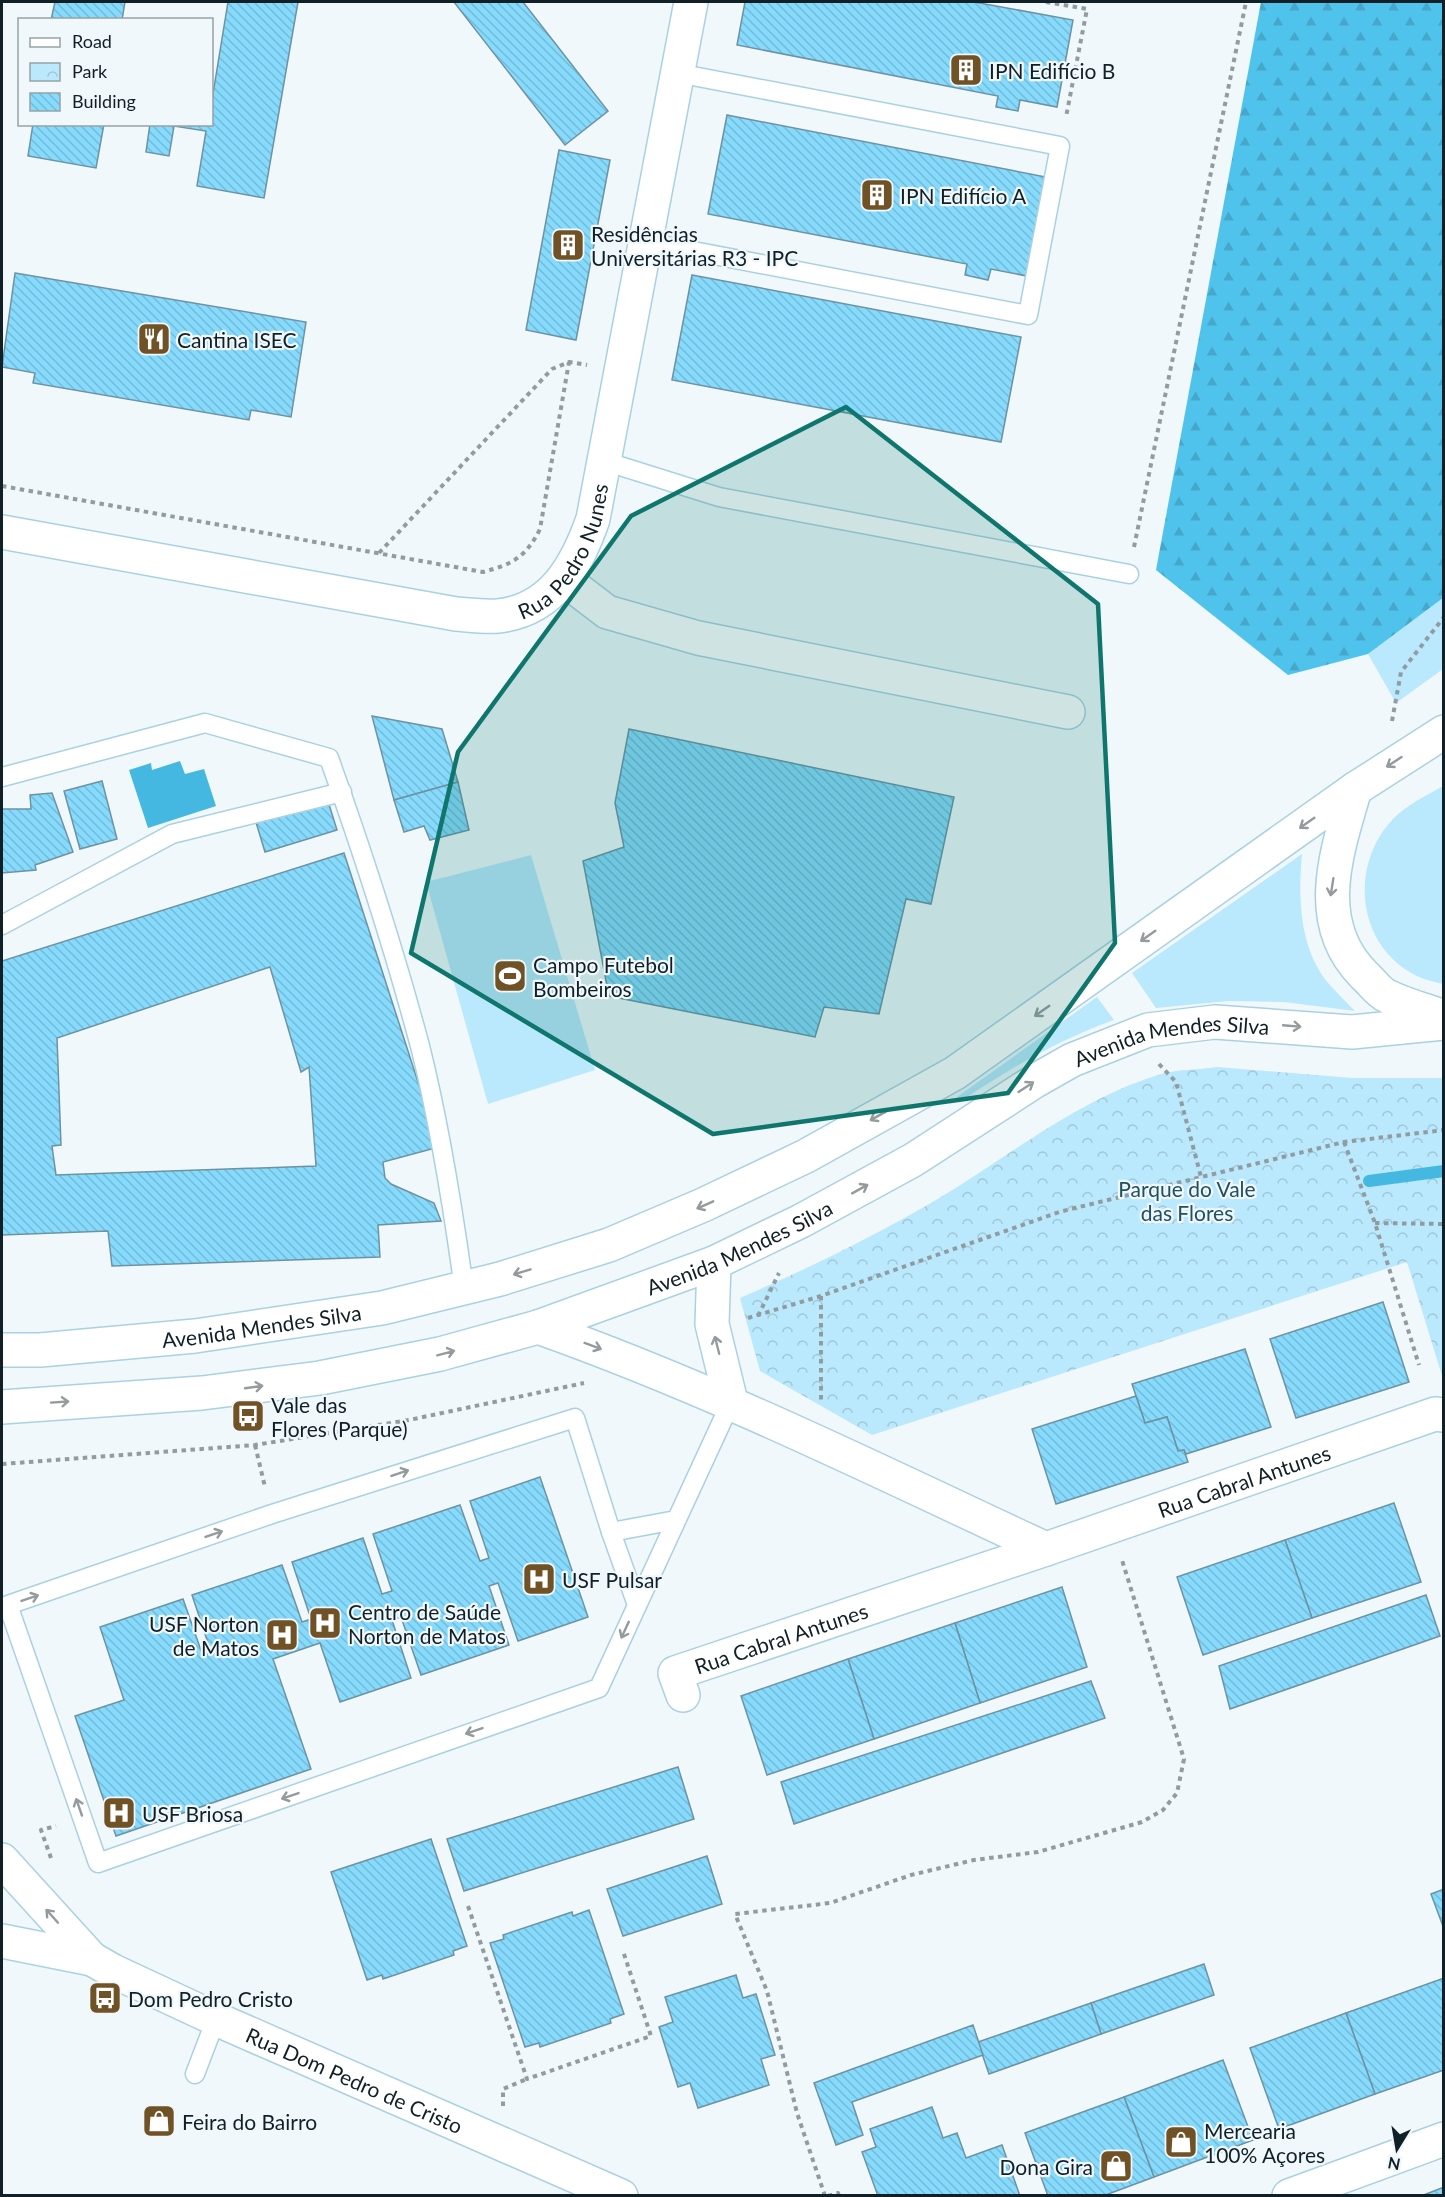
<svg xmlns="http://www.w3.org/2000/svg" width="1445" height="2197" viewBox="0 0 1445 2197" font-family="Lato,sans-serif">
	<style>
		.grass { fill: #bae8fc }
		.forest { fill: url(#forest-firs) }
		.park { fill: url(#park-crowns) }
		.water { fill: #44b8e1 }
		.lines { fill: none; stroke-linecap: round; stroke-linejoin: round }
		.stream { stroke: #44b8e1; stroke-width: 12 }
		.building { fill: url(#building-back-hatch); stroke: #6d93a2; stroke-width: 1.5; fill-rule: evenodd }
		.service-casing { stroke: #aad1e1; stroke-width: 21 }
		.minor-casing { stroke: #aad1e1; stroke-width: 36 }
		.tertiary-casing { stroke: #aad1e1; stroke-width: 36 }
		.primary-casing { stroke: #aad1e1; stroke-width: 36 }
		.path { stroke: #919ca1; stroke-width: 4; stroke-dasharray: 4.5 4.5; stroke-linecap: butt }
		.service { stroke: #fff; stroke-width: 18 }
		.minor { stroke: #fff; stroke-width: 33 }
		.tertiary { stroke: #fff; stroke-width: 33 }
		.primary { stroke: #fff; stroke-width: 33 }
		.oneway { stroke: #949b9d }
		.marked { fill: #0f766e; fill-opacity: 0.2; stroke: #0f766e; stroke-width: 4.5; stroke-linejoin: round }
		.labels { text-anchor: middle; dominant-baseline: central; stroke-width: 4.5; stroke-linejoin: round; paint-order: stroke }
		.poi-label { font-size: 21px; fill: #112026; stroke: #f0f8fb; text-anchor: start }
		.street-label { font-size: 21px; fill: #112026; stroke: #f0f8fb }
		.park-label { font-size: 21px; fill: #205061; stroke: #f0f8fb }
	</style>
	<defs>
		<pattern id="forest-firs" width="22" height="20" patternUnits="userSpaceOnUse" patternTransform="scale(1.5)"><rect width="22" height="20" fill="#50c3ec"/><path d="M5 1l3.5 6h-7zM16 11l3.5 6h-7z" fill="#45a7ca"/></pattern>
		<pattern id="park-crowns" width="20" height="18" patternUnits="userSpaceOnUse" patternTransform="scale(1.5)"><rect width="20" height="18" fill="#bae8fc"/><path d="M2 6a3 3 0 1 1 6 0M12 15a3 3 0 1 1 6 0" fill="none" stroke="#9fc7d8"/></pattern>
		<pattern id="building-back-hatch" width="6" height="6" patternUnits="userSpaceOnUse" patternTransform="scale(1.5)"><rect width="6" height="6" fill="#86dafc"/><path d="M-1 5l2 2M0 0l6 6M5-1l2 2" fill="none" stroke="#73bbd8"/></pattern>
	</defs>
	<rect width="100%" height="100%" fill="#f0f8fb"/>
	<g class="grass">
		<polygon points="1443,598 1443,669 1396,703 1368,654"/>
		<path d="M1443,786V984C1435,982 1425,980 1417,976C1356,946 1349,865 1393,819C1405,806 1427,795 1443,786Z"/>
		<path d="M1302,854C1298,897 1299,949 1329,984C1337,993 1346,1002 1355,1011L1284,1002L1228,1001L1156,1008L1132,973Z"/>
		<polygon points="531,855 595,1070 488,1104 426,882"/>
		<path d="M1097,997L1114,1020C1058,1040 1009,1069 960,1102L957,1097Z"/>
	</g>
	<polygon class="forest" points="1261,2 1444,2 1443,598 1368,654 1288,675 1156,570"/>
	<path class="park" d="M1217,1067L1352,1078H1443V1379L1407,1262L872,1435L760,1371L740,1298C807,1269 873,1237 936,1200C1010,1156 1075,1101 1158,1075C1176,1069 1198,1070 1217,1067Z"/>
	<polygon class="water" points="180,761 185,774 204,769 216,806 148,828 129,770 151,763 152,770"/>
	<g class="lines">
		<polyline class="stream" points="1369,1181 1444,1171"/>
	</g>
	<g class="building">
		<polygon points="55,2 125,2 122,20 51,20"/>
		<polygon points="228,2 298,2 264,198 197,186 206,131 174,126 169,156 146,152 150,124 212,124 212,100"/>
		<polygon points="454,2 523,2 608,111 565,145"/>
		<polygon points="745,2 974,2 1073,20 1057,107 1020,100 1018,111 996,107 998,96 737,45"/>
		<polygon points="727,115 1046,177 1027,276 991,269 988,280 965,275 967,264 708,214"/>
		<polygon points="33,124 104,124 96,168 28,156"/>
		<polygon points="559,150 610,160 576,340 526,330"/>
		<polygon points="15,273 306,322 291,417 251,410 249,420 33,383 35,373 2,367"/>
		<polygon points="692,275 1021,337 1001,442 672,380"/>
		<polygon points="372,716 442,729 458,782 394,800"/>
		<polygon points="629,729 954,797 931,904 906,899 879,1014 824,1007 815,1037 609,996 583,861 624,847 615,803"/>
		<polygon points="102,781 117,839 80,849 64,791"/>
		<polygon points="458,782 469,830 430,840 424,826 404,832 394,800"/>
		<polygon points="52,793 73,852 35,865 36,870 2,873 2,809 31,809 30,795"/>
		<polygon points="327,798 337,830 265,852 255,819"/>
		<path d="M344,853L439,1147L383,1162L385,1178L391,1184L434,1203L441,1221L378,1225L380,1257L112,1266L108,1231L2,1235V961ZM270,967L301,1072L309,1067L316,1166L56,1175L52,1146L61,1145L57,1038Z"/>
		<polygon points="1383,1302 1409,1382 1296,1418 1270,1339"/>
		<polygon points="1245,1349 1271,1427 1186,1454 1184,1450 1178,1451 1167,1417 1145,1423 1132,1384"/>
		<polygon points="1136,1396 1145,1423 1167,1417 1178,1451 1184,1450 1188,1462 1056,1504 1032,1429"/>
		<polygon points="540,1477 588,1617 518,1641 498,1583 489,1586 509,1645 421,1675 401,1617 392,1620 411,1678 340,1702 320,1643 273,1659 311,1769 116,1836 75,1716 124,1700 100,1627 183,1599 203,1656 211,1652 192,1595 282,1565 302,1622 311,1619 292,1562 363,1538 382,1594 392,1591 373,1534 460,1505 480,1561 489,1558 470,1501"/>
		<polygon points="1394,1503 1421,1582 1312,1618 1285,1540"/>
		<polygon points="1285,1540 1312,1618 1203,1655 1177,1577"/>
		<polygon points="1062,1587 1087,1667 980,1703 955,1623"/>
		<polygon points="1426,1595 1440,1636 1230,1709 1219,1666"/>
		<polygon points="955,1623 980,1703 874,1739 848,1659"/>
		<polygon points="848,1659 874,1739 767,1775 741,1696"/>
		<polygon points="1091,1681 1105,1718 794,1824 781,1782"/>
		<polygon points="678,1767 694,1819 464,1891 447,1839"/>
		<polygon points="431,1839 467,1946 453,1951 454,1955 383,1979 382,1975 367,1980 331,1872"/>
		<polygon points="707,1856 722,1904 623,1936 607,1889"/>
		<polygon points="1444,1889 1444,1929 1431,1894"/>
		<polygon points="589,1910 624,2014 610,2019 611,2023 540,2047 539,2043 525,2047 490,1943 504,1939 503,1935 572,1912 573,1916"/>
		<polygon points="1204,1964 1214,1995 1101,2034 1091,2003"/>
		<polygon points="736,1975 743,1998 756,1994 775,2055 761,2059 769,2085 698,2108 690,2083 678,2087 659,2027 673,2022 665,1997"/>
		<polygon points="1444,1978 1444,2070 1375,2094 1346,2013"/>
		<polygon points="1091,2003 1101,2034 989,2074 978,2042"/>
		<polygon points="1346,2013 1375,2094 1279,2129 1250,2048"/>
		<polygon points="973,2025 983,2055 852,2102 863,2135 836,2145 814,2083"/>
		<polygon points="1223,2060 1253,2140 1154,2177 1124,2097"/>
		<polygon points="1124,2097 1154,2177 1103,2196 1048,2196 1025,2133"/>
		<polygon points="932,2107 943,2138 957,2133 966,2158 1002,2145 1020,2196 878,2196 862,2152 876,2147 870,2129"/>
		<polygon points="1444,2187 1444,2196 1421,2196"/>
	</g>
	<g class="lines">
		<defs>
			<g id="service">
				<polyline points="646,242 1028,315 1060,146 677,73"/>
				<polyline points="604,461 719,497 1129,574"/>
				<path d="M2,777L205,723L329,758C363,853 394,949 420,1046C440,1126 453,1208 464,1289"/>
				<polyline points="2,925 172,834 342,792"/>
				<polyline points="676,1520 611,1532 575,1418 272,1514 8,1605 98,1863 599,1688 731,1402"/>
				<polyline points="611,1532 637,1605"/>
				<polyline points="195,2074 216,2019"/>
			</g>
			<g id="minor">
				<path id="s1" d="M2,532L456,614C469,615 484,617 498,616C553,610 577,565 593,519L691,2"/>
				<polyline points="565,580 607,612 698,638 1068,712"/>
				<polyline points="714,1263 712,1324 731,1402"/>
				<path d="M538,1327C713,1389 878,1471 1046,1549"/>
				<path id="s2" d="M683,1695L675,1673L1046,1549L1435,1414L1444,1415"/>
			</g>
			<g id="tertiary">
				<path id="s3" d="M2,1860L92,1959L113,1971L216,2019L621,2196"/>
				<polyline points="2,1941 92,1959"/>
				<polyline points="1289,2196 1444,2139"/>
			</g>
			<g id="primary">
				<path d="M1355,789C1337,851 1311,922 1364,975C1371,981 1378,992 1387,996C1405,1005 1425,1010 1444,1017"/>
				<path id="s4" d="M2,1350H40L195,1336L382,1308L500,1279L609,1245L703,1205L806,1156L955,1073L1355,789L1444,732"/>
				<path id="s5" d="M2,1407L202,1393L320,1378L440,1354L538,1327L714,1263L801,1221L913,1160L1035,1081L1072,1060L1148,1030L1215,1022L1352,1032L1444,1023"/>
			</g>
		</defs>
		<use href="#service" class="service-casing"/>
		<use href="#minor" class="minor-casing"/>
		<use href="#tertiary" class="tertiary-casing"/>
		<use href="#primary" class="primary-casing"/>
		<g class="path">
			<polyline points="1046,2 1087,9 1066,117"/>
			<path d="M2,486L483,572C513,564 526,557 540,529L569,362"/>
			<polyline points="1134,547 1246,2"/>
			<polyline points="379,553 552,369 569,362 587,365"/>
			<polyline points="1392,721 1401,672 1444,617"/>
			<polyline points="1159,1064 1176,1082 1201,1177"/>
			<polyline points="1344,1142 1375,1223 1419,1365"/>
			<polyline points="1375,1223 1444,1224"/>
			<polyline points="821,1296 821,1404"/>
			<polyline points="758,1316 779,1273"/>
			<polyline points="748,1318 821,1296 1059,1212 1344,1142 1444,1130"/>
			<polyline points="255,1445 265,1487"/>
			<polyline points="2,1464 255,1445 409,1420 584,1383"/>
			<polyline points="51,1858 41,1830 56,1826"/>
			<polyline points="468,1906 527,2079 651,2036 623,1951"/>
			<polyline points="503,2106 503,2089 527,2079"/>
			<polyline points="825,2196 797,2113 767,1991 735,1914 830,1903 911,1875 974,1860 1038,1852 1142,1822 1163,1810 1177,1793 1184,1759 1122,1560"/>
			<polyline points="828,2196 838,2193 839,2196"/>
		</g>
		<use href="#service" class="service"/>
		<use href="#minor" class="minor"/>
		<use href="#tertiary" class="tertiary"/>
		<use href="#primary" class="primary"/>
	</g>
	<defs><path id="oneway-shaft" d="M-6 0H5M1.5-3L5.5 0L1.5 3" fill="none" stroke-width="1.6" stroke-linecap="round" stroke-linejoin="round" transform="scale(1.5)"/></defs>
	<g class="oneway">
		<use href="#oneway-shaft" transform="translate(1394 762) rotate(147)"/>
		<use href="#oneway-shaft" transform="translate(1307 823) rotate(145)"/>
		<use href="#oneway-shaft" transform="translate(1332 887) rotate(99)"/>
		<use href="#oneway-shaft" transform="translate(1148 936) rotate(145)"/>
		<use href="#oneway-shaft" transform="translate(1042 1011) rotate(145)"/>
		<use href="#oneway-shaft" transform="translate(1292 1026) rotate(5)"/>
		<use href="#oneway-shaft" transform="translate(1026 1087) rotate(-33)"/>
		<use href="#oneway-shaft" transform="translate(878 1116) rotate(151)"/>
		<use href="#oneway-shaft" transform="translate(860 1189) rotate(-29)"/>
		<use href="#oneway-shaft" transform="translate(705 1205) rotate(156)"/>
		<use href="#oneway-shaft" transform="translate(522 1272) rotate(163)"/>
		<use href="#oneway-shaft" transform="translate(717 1345) rotate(-104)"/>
		<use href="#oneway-shaft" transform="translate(593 1346) rotate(20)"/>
		<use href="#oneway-shaft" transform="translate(446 1353) rotate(-15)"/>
		<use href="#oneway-shaft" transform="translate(254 1387) rotate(-8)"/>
		<use href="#oneway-shaft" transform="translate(60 1402) rotate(-4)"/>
		<use href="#oneway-shaft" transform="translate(400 1473) rotate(-18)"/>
		<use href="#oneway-shaft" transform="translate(214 1534) rotate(-19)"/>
		<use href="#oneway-shaft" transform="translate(30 1598) rotate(-19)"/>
		<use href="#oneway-shaft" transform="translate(625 1630) rotate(115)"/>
		<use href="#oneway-shaft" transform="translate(474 1731) rotate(161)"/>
		<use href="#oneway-shaft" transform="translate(290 1796) rotate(161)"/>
		<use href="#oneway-shaft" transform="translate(79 1807) rotate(-109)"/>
		<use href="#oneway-shaft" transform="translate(52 1916) rotate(-132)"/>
	</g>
	<path class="marked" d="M846,407L1098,604L1115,943L1008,1093L713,1134L411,953L458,752L631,516Z"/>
	<defs>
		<symbol id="building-square" viewBox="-11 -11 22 22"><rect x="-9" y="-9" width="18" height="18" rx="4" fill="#705226" stroke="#f0f8fb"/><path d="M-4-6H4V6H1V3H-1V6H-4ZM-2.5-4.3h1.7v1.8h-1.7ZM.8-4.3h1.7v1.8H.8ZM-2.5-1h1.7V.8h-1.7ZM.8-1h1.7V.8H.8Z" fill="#fff"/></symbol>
		<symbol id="restaurant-square" viewBox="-11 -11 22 22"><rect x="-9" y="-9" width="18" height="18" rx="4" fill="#705226" stroke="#f0f8fb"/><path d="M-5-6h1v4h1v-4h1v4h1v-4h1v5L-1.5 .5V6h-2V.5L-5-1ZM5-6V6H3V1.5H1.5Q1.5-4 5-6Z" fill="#fff"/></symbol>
		<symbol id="stadium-square" viewBox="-11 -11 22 22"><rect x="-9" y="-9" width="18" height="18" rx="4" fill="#705226" stroke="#f0f8fb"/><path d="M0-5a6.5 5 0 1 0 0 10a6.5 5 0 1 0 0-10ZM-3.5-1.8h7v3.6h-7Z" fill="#fff"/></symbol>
		<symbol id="bus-square" viewBox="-11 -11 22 22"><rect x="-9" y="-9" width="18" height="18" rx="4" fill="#705226" stroke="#f0f8fb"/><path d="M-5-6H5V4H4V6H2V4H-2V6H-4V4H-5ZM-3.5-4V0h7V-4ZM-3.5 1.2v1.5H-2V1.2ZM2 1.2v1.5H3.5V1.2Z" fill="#fff"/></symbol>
		<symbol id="hospital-square" viewBox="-11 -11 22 22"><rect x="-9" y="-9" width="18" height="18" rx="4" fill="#705226" stroke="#f0f8fb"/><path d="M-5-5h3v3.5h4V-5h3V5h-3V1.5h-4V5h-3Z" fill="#fff"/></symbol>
		<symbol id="shop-square" viewBox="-11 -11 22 22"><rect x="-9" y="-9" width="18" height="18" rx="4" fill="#705226" stroke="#f0f8fb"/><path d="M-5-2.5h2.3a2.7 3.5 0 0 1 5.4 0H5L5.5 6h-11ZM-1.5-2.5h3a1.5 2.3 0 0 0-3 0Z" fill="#fff"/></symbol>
	</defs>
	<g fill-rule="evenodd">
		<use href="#building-square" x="947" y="51" width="38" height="38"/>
		<use href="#building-square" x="858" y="176" width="38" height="38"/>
		<use href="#building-square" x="549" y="226" width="38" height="38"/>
		<use href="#restaurant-square" x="135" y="320" width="38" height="38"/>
		<use href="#stadium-square" x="491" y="957" width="38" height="38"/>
		<use href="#bus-square" x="229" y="1397" width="38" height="38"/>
		<use href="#hospital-square" x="520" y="1560" width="38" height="38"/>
		<use href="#hospital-square" x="306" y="1604" width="38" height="38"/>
		<use href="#hospital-square" x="263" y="1616" width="38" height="38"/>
		<use href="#hospital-square" x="100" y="1794" width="38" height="38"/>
		<use href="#bus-square" x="86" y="1979" width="38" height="38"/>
		<use href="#shop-square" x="140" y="2102" width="38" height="38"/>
		<use href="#shop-square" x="1162" y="2123" width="38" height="38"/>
		<use href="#shop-square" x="1097" y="2147" width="38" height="38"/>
	</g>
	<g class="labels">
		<g class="poi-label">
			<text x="989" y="70">IPN Edifício B</text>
			<text x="900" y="195">IPN Edifício A</text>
			<text x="591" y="233">Residências<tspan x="591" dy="24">Universitárias R3 - IPC</tspan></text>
			<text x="177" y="339">Cantina ISEC</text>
			<text x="533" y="964">Campo Futebol<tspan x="533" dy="24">Bombeiros</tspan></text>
			<text x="271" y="1404">Vale das<tspan x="271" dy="24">Flores (Parque)</tspan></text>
			<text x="562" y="1579">USF Pulsar</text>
			<text x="348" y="1611">Centro de Saúde<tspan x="348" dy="24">Norton de Matos</tspan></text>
			<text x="259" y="1623" text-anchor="end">USF Norton<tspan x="259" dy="24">de Matos</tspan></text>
			<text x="142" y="1813">USF Briosa</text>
			<text x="128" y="1998">Dom Pedro Cristo</text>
			<text x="182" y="2121">Feira do Bairro</text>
			<text x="1204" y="2130">Mercearia<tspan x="1204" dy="24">100% Açores</tspan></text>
			<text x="1093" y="2166" text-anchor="end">Dona Gira</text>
		</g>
		<g class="street-label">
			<text stroke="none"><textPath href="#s1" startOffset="604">Rua Pedro Nunes</textPath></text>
			<text stroke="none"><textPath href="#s5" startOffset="1246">Avenida Mendes Silva</textPath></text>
			<text stroke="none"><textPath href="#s5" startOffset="760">Avenida Mendes Silva</textPath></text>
			<text stroke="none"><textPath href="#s4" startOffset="261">Avenida Mendes Silva</textPath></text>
			<text stroke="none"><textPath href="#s2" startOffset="624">Rua Cabral Antunes</textPath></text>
			<text stroke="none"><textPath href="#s2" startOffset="135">Rua Cabral Antunes</textPath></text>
			<text stroke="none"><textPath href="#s3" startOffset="423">Rua Dom Pedro de Cristo</textPath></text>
		</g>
		<g class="park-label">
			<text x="1187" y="1188">Parque do Vale<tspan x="1187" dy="24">das Flores</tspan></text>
		</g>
	</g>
	<rect width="1445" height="2197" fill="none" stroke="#112026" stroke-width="6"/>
	<rect x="18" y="18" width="195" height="108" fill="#f0f8fb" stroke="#97a2a6" stroke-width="1.5"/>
	<rect x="30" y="38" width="30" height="9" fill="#ffffff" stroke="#97a2a6" stroke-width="1.5"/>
	<text x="72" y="48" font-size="18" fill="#112026">Road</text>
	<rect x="30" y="63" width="30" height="18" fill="url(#park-crowns)" stroke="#97a2a6" stroke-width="1.5"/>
	<text x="72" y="78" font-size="18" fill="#112026">Park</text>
	<rect x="30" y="93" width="30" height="18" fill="url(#building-back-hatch)" stroke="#97a2a6" stroke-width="1.5"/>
	<text x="72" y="108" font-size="18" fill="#112026">Building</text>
	<g transform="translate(1397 2149) rotate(191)" stroke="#f0f8fb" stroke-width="4.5" paint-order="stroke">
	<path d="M0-4.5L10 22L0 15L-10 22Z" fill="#112026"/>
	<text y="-9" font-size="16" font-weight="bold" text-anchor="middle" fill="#112026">N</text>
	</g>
</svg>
